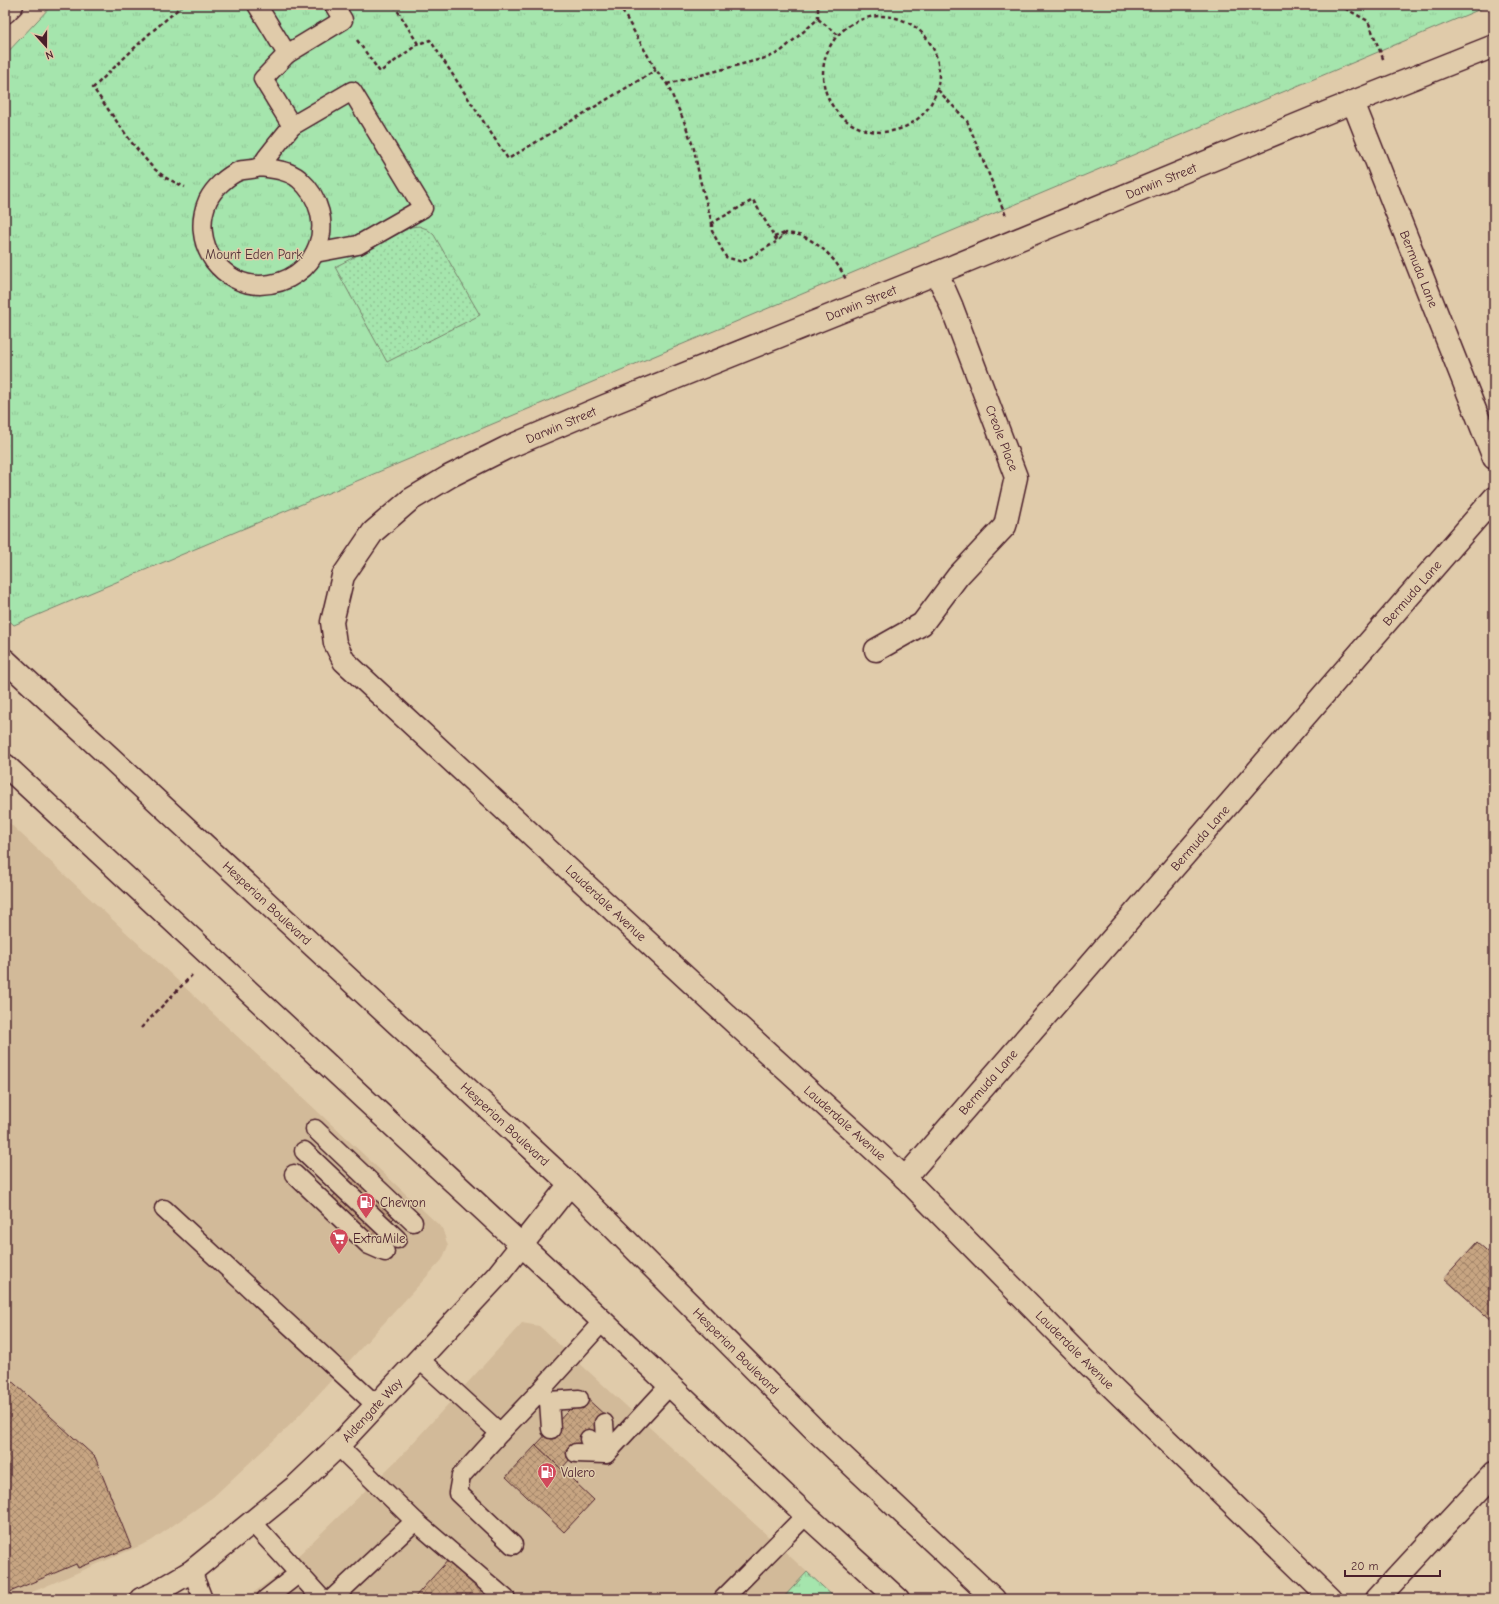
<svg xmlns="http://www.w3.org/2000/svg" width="1499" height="1604" viewBox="0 0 1499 1604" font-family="'Comic Neue',sans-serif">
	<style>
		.built { fill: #d2ba99 }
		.park { fill: url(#park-tufts); stroke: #78826c }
		.garden { fill: url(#garden-dots); stroke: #78826c }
		.building { fill: url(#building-cross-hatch); stroke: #4a1f2b }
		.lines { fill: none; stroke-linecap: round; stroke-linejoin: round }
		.lane-casing { stroke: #4a1f2b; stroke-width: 21 }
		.street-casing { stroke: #4a1f2b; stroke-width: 25 }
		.secondary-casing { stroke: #4a1f2b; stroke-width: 25 }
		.primary-casing { stroke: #4a1f2b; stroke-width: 25 }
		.path { stroke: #4a1f2b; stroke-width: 2.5; stroke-dasharray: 4 3; stroke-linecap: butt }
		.lane { stroke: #e0cbaa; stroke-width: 18 }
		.street { stroke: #e0cbaa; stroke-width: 22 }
		.secondary { stroke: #e0cbaa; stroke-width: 22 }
		.primary { stroke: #e0cbaa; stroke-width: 22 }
		.labels { text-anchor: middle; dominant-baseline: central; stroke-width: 3; stroke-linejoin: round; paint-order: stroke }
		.street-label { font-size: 13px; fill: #4a1f2b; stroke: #e0cbaa }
		.park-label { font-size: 13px; fill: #533338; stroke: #e0cbaa }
		.poi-label { font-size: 13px; fill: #4a1f2b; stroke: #e0cbaa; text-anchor: start }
	</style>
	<defs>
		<pattern id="park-tufts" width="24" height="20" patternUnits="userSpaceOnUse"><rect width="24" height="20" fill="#a5e5ad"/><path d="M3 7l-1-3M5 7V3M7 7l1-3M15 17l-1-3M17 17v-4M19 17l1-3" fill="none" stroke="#90c495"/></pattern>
		<pattern id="garden-dots" width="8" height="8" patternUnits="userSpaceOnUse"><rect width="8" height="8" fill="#a5e5ad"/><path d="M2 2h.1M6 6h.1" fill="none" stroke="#90c495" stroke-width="1.8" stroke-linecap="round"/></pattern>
		<pattern id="building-cross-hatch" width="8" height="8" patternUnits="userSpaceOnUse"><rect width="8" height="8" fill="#c7a582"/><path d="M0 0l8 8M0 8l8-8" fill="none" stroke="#a4866b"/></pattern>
	</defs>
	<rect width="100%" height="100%" fill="#e0cbaa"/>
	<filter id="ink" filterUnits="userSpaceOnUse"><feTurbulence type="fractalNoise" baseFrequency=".025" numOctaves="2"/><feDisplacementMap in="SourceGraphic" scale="8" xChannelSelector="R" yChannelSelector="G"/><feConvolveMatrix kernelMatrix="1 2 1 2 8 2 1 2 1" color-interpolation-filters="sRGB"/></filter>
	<g filter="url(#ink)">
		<g class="built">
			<polygon points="5,819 442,1228 448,1246 442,1260 291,1424 213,1497 151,1541 16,1599 5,1599"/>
			<polygon points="522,1323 539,1326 807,1572 782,1599 244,1599 277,1576 400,1457"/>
		</g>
		<g class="park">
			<polygon points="52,5 1490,5 14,625 5,617 5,55"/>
			<polygon points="807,1572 836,1599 782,1599"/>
		</g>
		<polygon class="garden" points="419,226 427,229 434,235 480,315 387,362 335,267 411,227"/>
		<g class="building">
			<polygon points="363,1165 406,1205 363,1251 320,1210"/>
			<polygon points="1477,1242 1494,1257 1494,1323 1444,1278"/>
			<polygon points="5,1375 95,1457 131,1547 78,1568 76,1564 5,1594"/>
			<polygon points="583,1395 608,1418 561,1469 536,1445"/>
			<polygon points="536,1445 594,1500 564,1532 506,1477"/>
			<polygon points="450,1558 497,1599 413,1599"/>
		</g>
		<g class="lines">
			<defs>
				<g id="lane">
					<polyline points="257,5 287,54 343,20 334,5"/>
					<polyline points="292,126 352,91 423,208 358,245 315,253"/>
					<path d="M259,167C273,169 288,170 299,179C343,218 318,284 260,285C241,285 225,275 214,261C201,243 199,220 208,200C214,188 227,176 239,171C245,169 254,170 259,167C262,165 265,160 267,157C275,147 283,137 292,126L263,79L287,54"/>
					<polyline points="315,1129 413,1222"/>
					<polyline points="304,1151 397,1239"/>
					<polyline points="294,1174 369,1245 385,1252"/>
					<polyline points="164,1209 376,1405"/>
					<polyline points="419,1359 500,1433 539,1392 603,1321"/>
					<polyline points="539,1392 549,1401 551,1429"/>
					<polyline points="549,1401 579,1399"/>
					<polyline points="500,1433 461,1476 458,1493 513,1545"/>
					<polyline points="589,1439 606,1454 604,1423"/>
					<polyline points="338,1446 415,1521 506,1599"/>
					<polyline points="576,1453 606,1454 670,1385"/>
					<polyline points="253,1523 322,1599"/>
					<polyline points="192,1571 203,1599"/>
					<polyline points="266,1599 298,1574"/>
					<polyline points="332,1599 415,1521"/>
					<polyline points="723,1599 806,1515"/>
				</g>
				<g id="street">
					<polyline points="1353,102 1494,458"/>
					<polyline points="876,650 922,624 958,576 1005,526 1016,477 951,305 937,273"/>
					<polyline points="905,1178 1494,498"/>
					<polyline points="141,1599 153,1594 192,1571 295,1487 338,1446 497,1276 570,1184"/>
					<polyline points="1331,1599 1086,1362 905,1178 735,1023 344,661 335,643 332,622 343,576 373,532 410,500 450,476 506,448 605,406 937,273 1328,112 1494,46"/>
				</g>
				<g id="secondary">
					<polyline points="5,12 12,5"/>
					<polyline points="1377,1599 1494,1473"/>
				</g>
				<g id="primary">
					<polyline points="5,660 570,1184 816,1431 994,1599"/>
					<polyline points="5,765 556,1277 806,1515 898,1599"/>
				</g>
			</defs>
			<use href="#lane" class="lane-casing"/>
			<use href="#street" class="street-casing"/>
			<use href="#secondary" class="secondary-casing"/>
			<use href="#primary" class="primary-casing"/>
			<g class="path">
				<polyline points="183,5 149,34 93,88 132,143 153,168 166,178 185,187"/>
				<polyline points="394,5 418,44 430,40 508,159 656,70"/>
				<path d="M619,5L656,70L667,84L684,121L694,149L700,180L712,223L753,200L777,241L786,233C791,234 797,234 802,236C821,244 838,261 846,280"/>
				<polyline points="1339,5 1368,21 1384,61"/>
				<circle cx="881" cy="74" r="58"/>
				<polyline points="818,19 837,34"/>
				<polyline points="357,40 380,72 418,44"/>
				<polyline points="667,84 769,57 780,52 818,19 818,5"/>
				<polyline points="938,90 967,121 1006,216"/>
				<polyline points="712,223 712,231 726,257 742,262 776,242"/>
				<polyline points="774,237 785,233"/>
				<polyline points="141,1028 192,975"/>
			</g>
			<use href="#lane" class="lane"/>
			<use href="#street" class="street"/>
			<use href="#secondary" class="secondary"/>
			<use href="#primary" class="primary"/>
		</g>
	</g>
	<defs>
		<symbol id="fuel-pin" viewBox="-11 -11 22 30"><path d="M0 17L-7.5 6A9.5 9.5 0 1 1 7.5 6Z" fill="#d1495b" stroke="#e0cbaa"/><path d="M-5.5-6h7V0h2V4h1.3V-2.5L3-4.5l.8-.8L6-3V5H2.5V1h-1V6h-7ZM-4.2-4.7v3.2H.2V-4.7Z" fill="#fff"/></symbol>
		<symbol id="supermarket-pin" viewBox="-11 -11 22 30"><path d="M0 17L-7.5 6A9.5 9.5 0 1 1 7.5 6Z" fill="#d1495b" stroke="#e0cbaa"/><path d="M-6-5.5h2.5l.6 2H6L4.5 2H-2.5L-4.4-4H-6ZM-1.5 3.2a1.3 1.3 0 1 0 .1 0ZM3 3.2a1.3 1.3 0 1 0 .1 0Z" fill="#fff"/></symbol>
	</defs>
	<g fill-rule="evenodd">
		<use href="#fuel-pin" x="355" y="1191" width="22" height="30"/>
		<use href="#supermarket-pin" x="328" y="1227" width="22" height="30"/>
		<use href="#fuel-pin" x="536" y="1461" width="22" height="30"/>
	</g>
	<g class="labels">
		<g class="street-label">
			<text transform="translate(1161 181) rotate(-22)">Darwin Street</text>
			<text transform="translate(1419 269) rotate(68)">Bermuda Lane</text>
			<text transform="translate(861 303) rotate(-22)">Darwin Street</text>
			<text transform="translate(561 425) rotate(-23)">Darwin Street</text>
			<text transform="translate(1002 438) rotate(69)">Creole Place</text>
			<text transform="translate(1412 593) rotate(-49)">Bermuda Lane</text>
			<text transform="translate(1200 838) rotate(-49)">Bermuda Lane</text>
			<text transform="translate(267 903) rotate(43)">Hesperian Boulevard</text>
			<text transform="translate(606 903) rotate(43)">Lauderdale Avenue</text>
			<text transform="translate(988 1082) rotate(-49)">Bermuda Lane</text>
			<text transform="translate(845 1123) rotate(42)">Lauderdale Avenue</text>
			<text transform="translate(505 1124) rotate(43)">Hesperian Boulevard</text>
			<text transform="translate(1075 1350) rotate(45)">Lauderdale Avenue</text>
			<text transform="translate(736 1351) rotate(45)">Hesperian Boulevard</text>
			<text transform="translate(372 1410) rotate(-47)">Aldengate Way</text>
		</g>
		<g class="park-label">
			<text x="254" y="254">Mount Eden Park</text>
		</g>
		<g class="poi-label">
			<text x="380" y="1202">Chevron</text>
			<text x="353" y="1238">ExtraMile</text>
			<text x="561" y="1472">Valero</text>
		</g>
	</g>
	<rect width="1499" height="1604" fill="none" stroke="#e0cbaa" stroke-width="20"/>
	<rect x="10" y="10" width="1479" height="1584" fill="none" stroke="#4a1f2b" stroke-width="1.5" filter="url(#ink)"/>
	<g transform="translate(46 46) rotate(159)" stroke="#e0cbaa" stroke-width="3" paint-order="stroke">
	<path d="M0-3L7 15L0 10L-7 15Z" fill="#4a1f2b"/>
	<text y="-6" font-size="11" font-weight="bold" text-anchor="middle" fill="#4a1f2b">N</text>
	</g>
	<path d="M1345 1570v6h95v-6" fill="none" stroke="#4a1f2b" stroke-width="2"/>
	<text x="1351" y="1570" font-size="12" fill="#4a1f2b" stroke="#e0cbaa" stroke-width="3" paint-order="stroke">20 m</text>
</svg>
